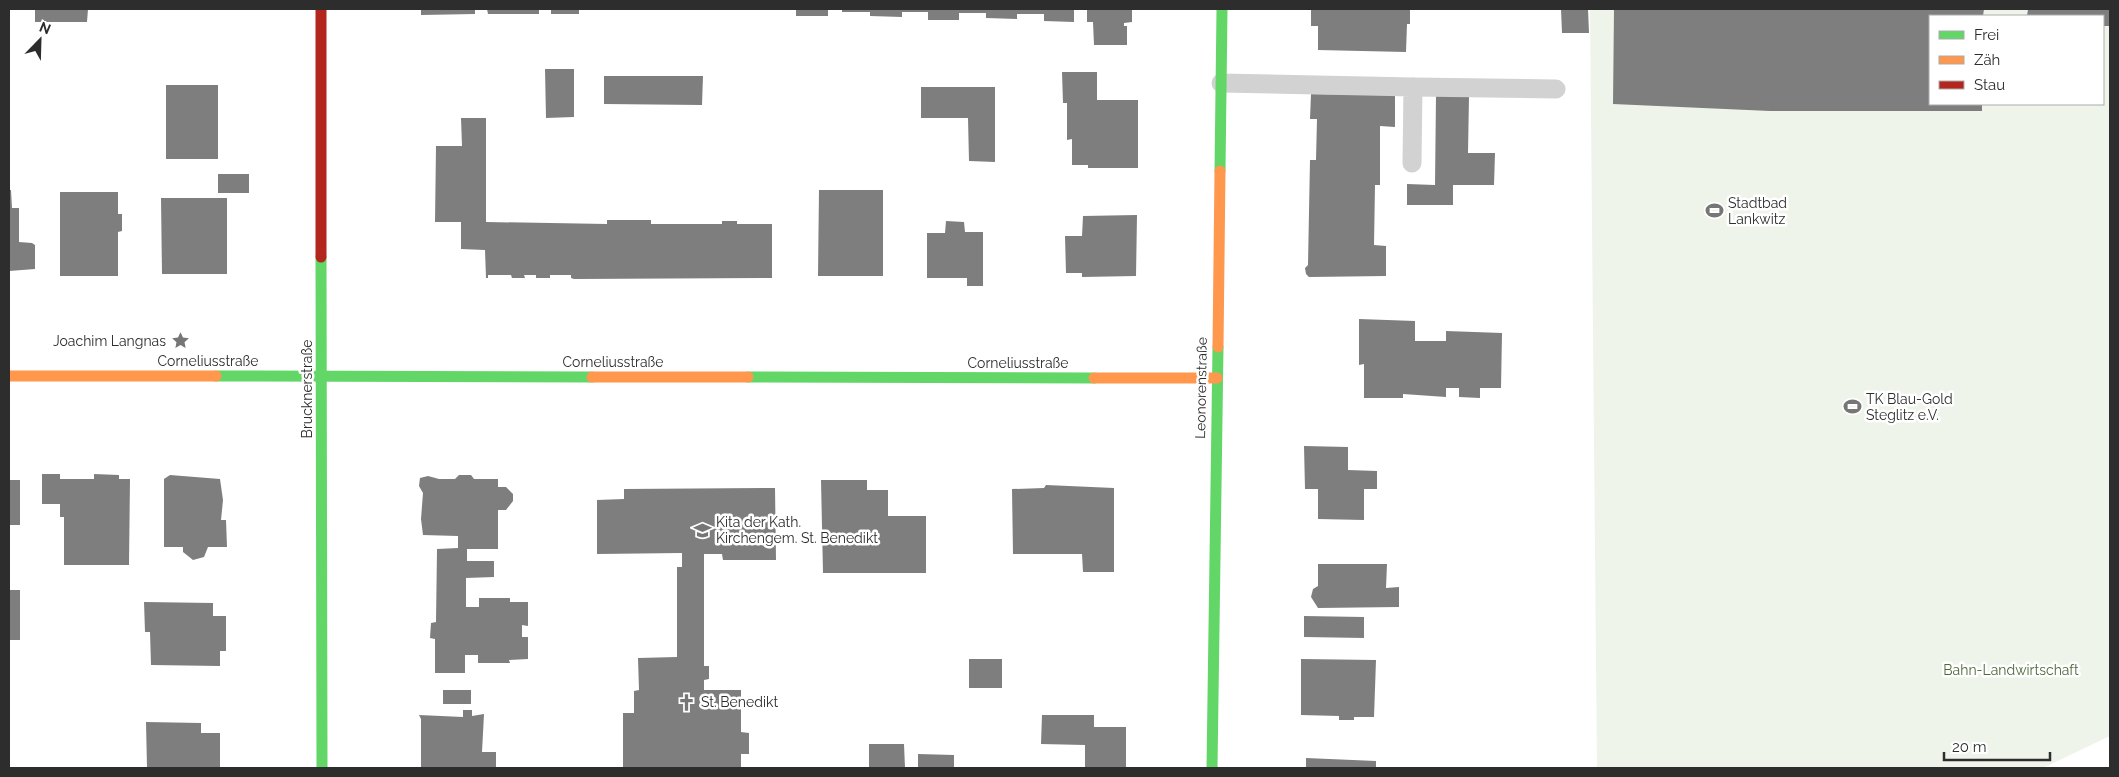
<svg xmlns="http://www.w3.org/2000/svg" width="2119" height="777" viewBox="0 0 2119 777" font-family="Raleway,sans-serif">
	<style>
		.green { fill: #eff4eb; fill-rule: evenodd }
		.building { fill: #7e7e7e }
		.lines { fill: none; stroke-linecap: round; stroke-linejoin: round }
		.lane { stroke: #d2d2d2; stroke-width: 19 }
		.fast { stroke: #63d668; stroke-width: 11 }
		.slow { stroke: #ff974d; stroke-width: 11 }
		.jam { stroke: #b3261e; stroke-width: 11 }
		.labels { text-anchor: middle; dominant-baseline: central; stroke-width: 5; stroke-linejoin: round; paint-order: stroke }
		.poi-label { font-size: 14px; fill: #2d2d2d; stroke: #fff; text-anchor: start }
		.street-label { font-size: 14px; fill: #2d2d2d; stroke: #fff }
		.park-label { font-size: 14px; fill: #4e693a; stroke: #fff }
	</style>
	<rect width="100%" height="100%" fill="#fff"/>
	<path class="green" d="M1590,9H2110V736L2043,768H1597ZM1930,16H2103V104H1930Z"/>
	<g class="building">
		<polygon points="35,9 88,9 87,22 35,22"/>
		<polygon points="421,9 475,9 475,14 421,15"/>
		<polygon points="487,9 539,9 539,14 488,14"/>
		<rect x="551" y="9" width="28" height="5"/>
		<rect x="796" y="9" width="32" height="7"/>
		<polygon points="842,9 1074,9 1074,22 1044,21 1044,14 1017,14 1017,19 986,18 986,13 959,13 959,20 928,20 928,12 902,12 902,17 870,16 870,12 842,12"/>
		<polygon points="1087,9 1132,9 1132,22 1124,23 1124,26 1127,26 1127,45 1094,45 1093,22 1087,22"/>
		<polygon points="1311,9 1410,9 1410,24 1407,24 1406,52 1318,50 1318,26 1311,26"/>
		<polygon points="1561,9 1588,9 1589,33 1562,33"/>
		<polygon points="1614,9 1984,9 1983,16 1930,16 1930,104 1982,104 1982,111 1770,111 1613,104"/>
		<polygon points="2028,9 2110,9 2110,26 2103,26 2103,16 2027,16"/>
		<polygon points="545,69 574,69 574,117 546,118"/>
		<polygon points="1062,72 1097,72 1097,100 1138,100 1138,168 1088,168 1088,165 1072,165 1072,139 1067,140 1067,103 1063,103"/>
		<polygon points="604,76 703,76 702,105 604,104"/>
		<rect x="166" y="85" width="52" height="74"/>
		<polygon points="921,87 995,87 995,162 969,161 968,118 921,118"/>
		<polygon points="1311,94 1395,95 1395,127 1380,126 1380,185 1375,185 1374,245 1386,246 1386,276 1309,277 1306,274 1305,268 1308,265 1310,160 1316,160 1317,119 1310,119"/>
		<polygon points="1436,95 1469,96 1468,153 1495,153 1494,185 1453,185 1453,205 1407,205 1407,184 1435,185"/>
		<polygon points="461,118 486,118 486,222 607,224 607,220 651,220 651,224 722,224 722,221 737,221 737,224 772,224 772,278 574,279 571,278 571,275 550,275 550,278 536,278 536,275 524,275 525,278 512,278 511,275 488,275 488,278 486,278 485,250 461,249 461,222 435,222 436,146 462,146"/>
		<rect x="218" y="174" width="31" height="19"/>
		<polygon points="9,190 11,190 12,208 19,208 19,242 32,243 35,245 35,269 9,271"/>
		<polygon points="819,190 883,190 883,276 818,276"/>
		<polygon points="60,192 118,192 118,214 122,214 122,231 118,232 118,276 60,276"/>
		<polygon points="161,198 227,198 227,274 162,274"/>
		<polygon points="1137,215 1136,276 1082,277 1082,273 1066,273 1065,236 1082,236 1083,216"/>
		<polygon points="946,221 964,222 965,232 983,232 983,286 967,286 967,278 927,278 927,233 945,233"/>
		<polygon points="1359,319 1415,321 1415,341 1446,341 1446,331 1502,333 1501,388 1480,388 1480,398 1459,397 1459,388 1446,388 1446,397 1403,394 1403,398 1364,398 1364,364 1359,365"/>
		<polygon points="1304,446 1348,447 1348,470 1377,471 1377,489 1364,489 1364,520 1318,519 1318,489 1305,489"/>
		<polygon points="42,474 60,474 60,479 94,479 94,474 119,475 119,479 130,479 129,565 64,565 64,517 60,517 60,504 42,504"/>
		<polygon points="170,475 220,479 223,500 221,520 226,520 227,547 208,547 204,557 193,560 183,552 183,547 164,547 164,479"/>
		<polygon points="459,475 471,475 474,479 498,479 498,487 506,487 513,494 513,501 506,510 498,510 498,549 467,549 467,561 494,561 494,577 466,578 466,607 479,607 479,598 510,598 510,602 528,602 528,626 522,625 522,637 528,637 528,659 509,660 510,663 478,663 478,655 465,655 465,673 435,673 435,639 430,638 431,623 436,622 437,549 458,548 458,536 423,535 421,519 423,493 419,486 420,478 428,476 439,479 455,479"/>
		<rect x="9" y="480" width="11" height="45"/>
		<polygon points="821,480 867,480 867,490 888,490 888,516 926,516 926,573 823,573"/>
		<polygon points="1046,485 1114,488 1114,572 1083,572 1082,554 1013,554 1012,489 1044,488"/>
		<polygon points="775,488 776,560 723,560 722,554 704,554 704,666 709,666 709,679 704,680 704,690 741,690 741,732 749,733 749,754 741,754 741,768 623,768 623,713 634,713 634,691 639,690 638,658 677,657 677,567 682,567 682,553 597,554 597,500 624,499 624,489"/>
		<polygon points="1318,564 1387,564 1386,588 1399,587 1399,607 1318,608 1311,597 1313,589 1318,586"/>
		<rect x="9" y="590" width="11" height="50"/>
		<polygon points="144,602 213,603 213,616 226,616 226,651 220,651 220,666 151,665 150,632 145,632"/>
		<polygon points="1304,616 1364,617 1364,638 1304,637"/>
		<rect x="969" y="659" width="33" height="29"/>
		<polygon points="1301,659 1376,660 1374,717 1354,717 1354,720 1339,720 1339,716 1301,715"/>
		<rect x="443" y="690" width="28" height="14"/>
		<polygon points="463,710 472,710 472,716 484,714 482,752 496,752 496,768 421,768 421,719 419,715 463,717"/>
		<polygon points="1042,715 1094,715 1094,727 1126,727 1126,768 1085,768 1085,745 1041,744"/>
		<polygon points="146,722 201,723 201,733 220,733 220,768 147,768"/>
		<polygon points="869,744 904,744 905,768 869,768"/>
		<polygon points="918,754 954,755 954,768 918,768"/>
		<polygon points="1306,758 1376,761 1376,768 1306,768"/>
	</g>
	<g class="lines">
		<g class="lane">
			<polyline points="1221,83 1413,87 1412,163"/>
			<polyline points="1413,87 1556,89"/>
		</g>
		<g class="fast">
			<polyline points="1220,171 1222,9"/>
			<polyline points="321,257 322,768"/>
			<polyline points="216,376 592,377"/>
			<polyline points="748,377 1094,378"/>
			<polyline points="1212,768 1218,347"/>
		</g>
		<g class="slow">
			<polyline points="1218,347 1220,171"/>
			<polyline points="9,376 216,376"/>
			<polyline points="592,377 748,377"/>
			<polyline points="1094,378 1217,378"/>
		</g>
		<polyline class="jam" points="321,9 321,257"/>
	</g>
	<defs>
		<symbol id="stadium-bare" viewBox="-9 -9 18 18"><path d="M0-5a6.5 5 0 1 0 0 10a6.5 5 0 1 0 0-10ZM-3.5-1.8h7v3.6h-7Z" fill="#767676" stroke="#fff" stroke-width="2.5" paint-order="stroke"/></symbol>
		<symbol id="sight-bare" viewBox="-9 -9 18 18"><path d="M0-6L1.8-2.2L6-1.7L2.9 1.2L3.7 5.4L0 3.3L-3.7 5.4L-2.9 1.2L-6-1.7L-1.8-2.2Z" fill="#767676" stroke="#fff" stroke-width="2.5" paint-order="stroke"/></symbol>
		<symbol id="school-bare" viewBox="-9 -9 18 18"><path d="M0-5L7-2L0 1L-7-2ZM-4 1L0 2.5L4 1V4Q0 6-4 4Z" fill="#767676" stroke="#fff" stroke-width="2.5" paint-order="stroke"/></symbol>
		<symbol id="church-bare" viewBox="-9 -9 18 18"><path d="M-1.2-6h2.4v3.5h3.3v2.4h-3.3V6h-2.4V-.1h-3.3v-2.4h3.3Z" fill="#767676" stroke="#fff" stroke-width="2.5" paint-order="stroke"/></symbol>
	</defs>
	<g fill-rule="evenodd">
		<use href="#stadium-bare" x="1702" y="198" width="25" height="25"/>
		<use href="#sight-bare" x="168" y="328" width="25" height="25"/>
		<use href="#stadium-bare" x="1840" y="394" width="25" height="25"/>
		<use href="#school-bare" x="690" y="518" width="25" height="25"/>
		<use href="#church-bare" x="674" y="690" width="25" height="25"/>
	</g>
	<g class="labels">
		<g class="poi-label">
			<text x="1728" y="203">Stadtbad<tspan x="1728" dy="16">Lankwitz</tspan></text>
			<text x="166" y="341" text-anchor="end">Joachim Langnas</text>
			<text x="1866" y="399">TK Blau-Gold<tspan x="1866" dy="16">Steglitz e.V.</tspan></text>
			<text x="716" y="522">Kita der Kath.<tspan x="716" dy="16">Kirchengem. St. Benedikt</tspan></text>
			<text x="701" y="702">St. Benedikt</text>
		</g>
		<g class="street-label">
			<text x="208" y="361">Corneliusstraße</text>
			<text x="613" y="362">Corneliusstraße</text>
			<text x="1018" y="363">Corneliusstraße</text>
			<text transform="translate(1201 388) rotate(-89)">Leonorenstraße</text>
			<text transform="translate(307 389) rotate(-90)">Brucknerstraße</text>
		</g>
		<g class="park-label">
			<text x="2011" y="670">Bahn-Landwirtschaft</text>
		</g>
	</g>
	<rect width="2119" height="777" fill="none" stroke="#2d2d2d" stroke-width="20"/>
	<rect x="1929" y="15" width="175" height="90" fill="#ffffff" stroke="#ababab"/>
	<rect x="1939" y="31" width="25" height="8" fill="#63d668" stroke="#ababab"/>
	<text x="1974" y="40" font-size="15" fill="#2d2d2d">Frei</text>
	<rect x="1939" y="56" width="25" height="8" fill="#ff974d" stroke="#ababab"/>
	<text x="1974" y="65" font-size="15" fill="#2d2d2d">Zäh</text>
	<rect x="1939" y="81" width="25" height="8" fill="#b3261e" stroke="#ababab"/>
	<text x="1974" y="90" font-size="15" fill="#2d2d2d">Stau</text>
	<g transform="translate(40 40) rotate(23)" stroke="#ffffff" stroke-width="4" paint-order="stroke">
	<path d="M0-4L9 19L0 12L-9 19Z" fill="#2d2d2d"/>
	<text y="-8" font-size="14" font-weight="bold" text-anchor="middle" fill="#2d2d2d">N</text>
	</g>
	<path d="M1944 752v8h106v-8" fill="none" stroke="#2d2d2d" stroke-width="2.5"/>
	<text x="1952" y="752" font-size="15" fill="#2d2d2d" stroke="#ffffff" stroke-width="4" paint-order="stroke">20 m</text>
</svg>
